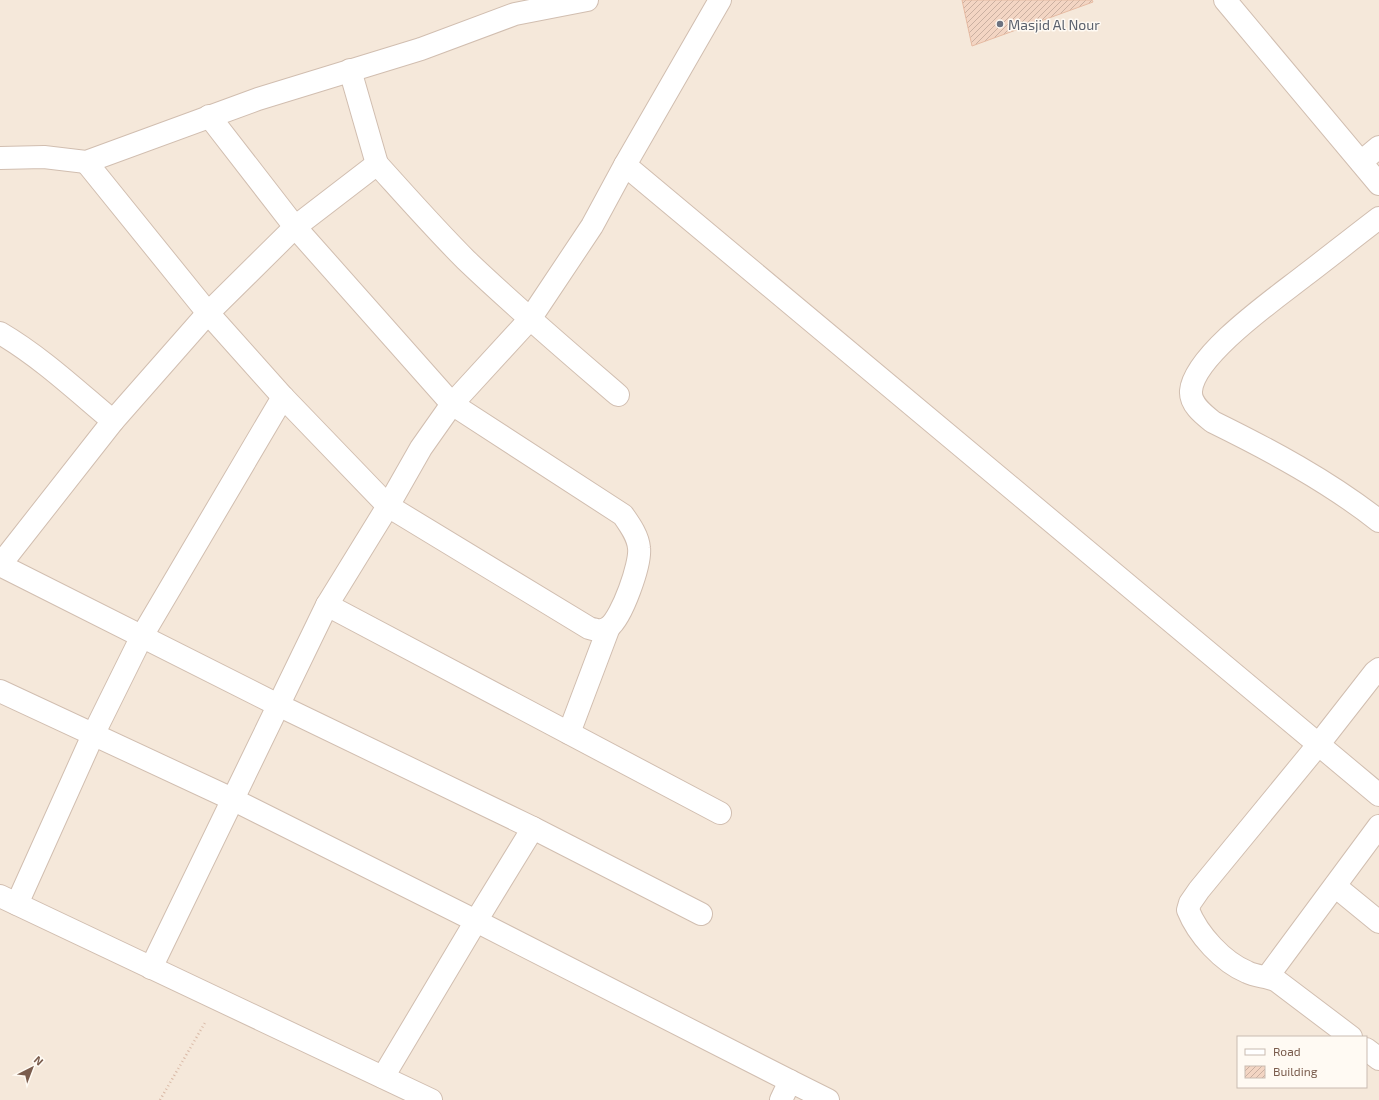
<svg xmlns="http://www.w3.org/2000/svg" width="1379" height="1100" viewBox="0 0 1379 1100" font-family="'Exo 2',sans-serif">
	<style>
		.residential { fill: #f5e8da; fill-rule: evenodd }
		.building { fill: url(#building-hatch); stroke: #e6bba3 }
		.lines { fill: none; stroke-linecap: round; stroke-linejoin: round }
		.minor-casing { stroke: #d1beb0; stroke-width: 24 }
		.path { stroke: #d9b8a5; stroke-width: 2.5; stroke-dasharray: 1 3; stroke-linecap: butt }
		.minor { stroke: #fff; stroke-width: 22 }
		.worship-dot { fill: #6b7280; stroke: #fffaf3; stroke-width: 1.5 }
		.labels { text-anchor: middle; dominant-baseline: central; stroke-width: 3; stroke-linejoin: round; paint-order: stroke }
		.worship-label { font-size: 14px; fill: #5b616d; stroke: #fffaf3; text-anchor: start }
	</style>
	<defs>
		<pattern id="building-hatch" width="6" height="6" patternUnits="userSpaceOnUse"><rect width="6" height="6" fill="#f3d5c3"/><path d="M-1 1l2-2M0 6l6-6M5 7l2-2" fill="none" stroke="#cab0a1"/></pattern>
	</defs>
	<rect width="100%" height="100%" fill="#fdf6ec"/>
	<path class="residential" d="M0,0H1379V1100H0ZM1238,1037H1366V1087H1238Z"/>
	<polygon class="building" points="962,0 1092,0 1093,2 972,46"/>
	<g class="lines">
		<defs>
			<g id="minor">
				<polyline points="1225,0 1379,184"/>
				<polyline points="350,70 377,164"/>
				<polyline points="0,158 44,157 86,162 258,99 421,49 515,14 587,0"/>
				<path d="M86,162L208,313L283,397L388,506L589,628C596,630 602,632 609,627C622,617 641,564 639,548C638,536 630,525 623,515L452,404L295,227L209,116"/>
				<polyline points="1361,162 1379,147"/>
				<polyline points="625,165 720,0"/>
				<path d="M1379,218C1354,237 1329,257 1304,276C1276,298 1194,355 1191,391C1190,404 1203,414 1213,422C1270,450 1328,481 1379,521"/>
				<path d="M0,333C41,357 77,391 113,421"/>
				<path d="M0,565L113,421L208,313L295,227L377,164C406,196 435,229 466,260C515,307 567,351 618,395"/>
				<polyline points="0,565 278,705 533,828"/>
				<polyline points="327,605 720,813"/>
				<polyline points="0,691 232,799 476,921 790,1081"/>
				<polyline points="569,733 609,627"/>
				<polyline points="1335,886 1379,922"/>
				<polyline points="0,896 431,1100"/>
				<polyline points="17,904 93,735 142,636 283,397"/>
				<polyline points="151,968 327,605 388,506 421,448 452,404 530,319 592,226 625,165 1379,795"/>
				<polyline points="1268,976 1379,826"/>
				<path d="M1351,1037L1277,981C1267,976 1257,977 1247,972C1223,962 1198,935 1188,910L1190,903L1199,890L1318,745L1375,672L1379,669"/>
				<polyline points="1366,1049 1379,1059"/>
				<polyline points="383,1077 476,921 533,828 701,914"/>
				<polyline points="781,1100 790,1081 828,1100"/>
			</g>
		</defs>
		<use href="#minor" class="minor-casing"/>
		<polyline class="path" points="160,1100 206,1021"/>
		<use href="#minor" class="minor"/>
	</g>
	<circle class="worship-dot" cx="1000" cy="24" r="4"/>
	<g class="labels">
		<g class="worship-label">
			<text x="1008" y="24">Masjid Al Nour</text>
		</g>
	</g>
	<rect x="1237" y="1036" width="130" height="52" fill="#fffaf3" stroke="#cabbb1"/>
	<rect x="1245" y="1049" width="20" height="6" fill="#ffffff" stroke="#cabbb1"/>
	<text x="1273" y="1056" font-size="12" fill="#7a5c4d">Road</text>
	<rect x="1245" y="1066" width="20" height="12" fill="url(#building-hatch)" stroke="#cabbb1"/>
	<text x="1273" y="1076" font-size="12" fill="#7a5c4d">Building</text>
	<g transform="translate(32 1068) rotate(42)" stroke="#fffaf3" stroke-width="3" paint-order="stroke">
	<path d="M0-3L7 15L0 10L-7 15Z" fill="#7a5c4d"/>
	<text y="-6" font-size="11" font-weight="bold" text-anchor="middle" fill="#7a5c4d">N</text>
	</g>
</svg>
